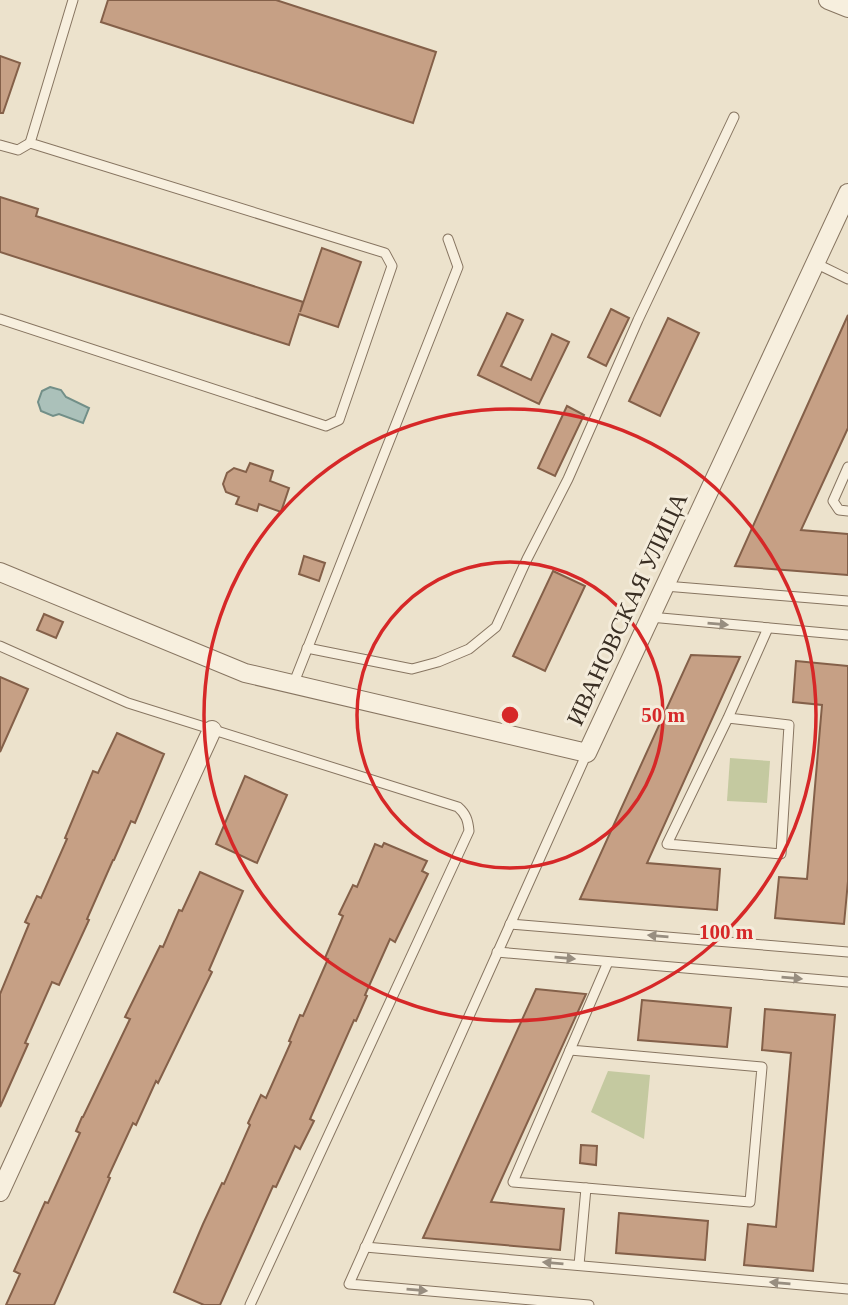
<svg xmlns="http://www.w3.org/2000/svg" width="848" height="1305" viewBox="0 0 848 1305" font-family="'Times New Roman',serif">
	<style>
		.green { fill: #c4c9a0 }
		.water { fill: #abc1ba; stroke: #728f88; stroke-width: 2 }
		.building { fill: #c6a085; stroke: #846049; stroke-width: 2 }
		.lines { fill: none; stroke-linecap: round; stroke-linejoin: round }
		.service-casing { stroke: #877561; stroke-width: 11 }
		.minor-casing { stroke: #877561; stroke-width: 20 }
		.service { stroke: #f7efde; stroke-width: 9 }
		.minor { stroke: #f7efde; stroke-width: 18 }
		.oneway { fill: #988e80 }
		.ring { fill: none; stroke: #d62828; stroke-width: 3.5 }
		.labels { text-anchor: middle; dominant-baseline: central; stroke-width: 6; stroke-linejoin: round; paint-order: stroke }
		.street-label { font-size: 24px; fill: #392e23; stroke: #f4ecdb }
		.centre { fill: #d62828; stroke: #f4ecdb; stroke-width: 3.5 }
		.ring-label { font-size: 21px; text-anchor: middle; font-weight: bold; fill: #d62828; stroke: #f4ecdb; stroke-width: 6; stroke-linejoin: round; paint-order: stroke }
	</style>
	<rect width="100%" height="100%" fill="#ece2cc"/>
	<g class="green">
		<polygon points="730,758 770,761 767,803 727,801"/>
		<polygon points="608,1071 650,1075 644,1139 591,1112"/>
	</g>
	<polygon class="water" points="50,387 61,390 66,397 89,408 83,423 59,414 53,416 41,411 38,402 42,391"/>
	<g class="building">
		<polygon points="108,0 276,0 436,52 413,123 101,22"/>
		<polygon points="0,56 20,63 3,113 0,113"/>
		<polygon points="0,197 38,209 36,216 303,302 300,312 322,248 361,262 338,327 299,314 289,345 0,252"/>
		<polygon points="611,309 629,318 606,366 588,357"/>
		<polygon points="507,313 523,320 501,366 531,380 552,334 569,342 539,404 478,375"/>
		<polygon points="848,315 848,428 801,530 848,534 848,575 735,566"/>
		<polygon points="668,318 699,333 660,416 629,401"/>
		<polygon points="567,406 584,415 555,476 538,468"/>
		<polygon points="250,463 273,471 270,481 289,488 281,512 259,504 257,511 236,504 239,497 226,492 223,484 227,473 234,468 246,472"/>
		<polygon points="304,556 325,563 319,581 299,574"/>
		<polygon points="553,571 585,586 545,671 513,656"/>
		<polygon points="44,614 63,622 56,638 37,630"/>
		<polygon points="691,655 740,657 647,863 720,869 717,910 580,899"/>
		<polygon points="796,661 848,666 848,881 844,924 775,918 779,877 807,879 822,705 793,702"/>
		<polygon points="0,677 28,689 0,752"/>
		<polygon points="117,733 164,754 135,823 131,821 114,860 113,860 87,919 89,920 59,985 52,982 25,1043 28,1044 0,1107 0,994 29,924 25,922 37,896 41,898 67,839 65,838 93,771 98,773"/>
		<polygon points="245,776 287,795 257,863 216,844"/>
		<polygon points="384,843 427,861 422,871 428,874 395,942 390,939 365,995 367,996 356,1021 354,1020 310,1119 314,1121 300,1149 295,1146 276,1187 273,1186 220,1305 204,1305 174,1292 203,1224 222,1183 224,1184 250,1125 248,1123 261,1095 266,1098 291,1042 289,1041 300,1015 303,1016 328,959 325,958 343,916 339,914 353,885 357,887 375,844 382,847"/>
		<polygon points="200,872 243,891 209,970 212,972 158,1083 156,1081 136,1125 133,1123 108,1177 110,1178 54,1305 6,1305 20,1274 14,1271 45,1202 48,1203 80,1133 76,1131 82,1117 83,1117 130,1019 125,1017 160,946 163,947 179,910 182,911"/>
		<polygon points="536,989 586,994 491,1202 564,1209 560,1250 423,1238"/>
		<polygon points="642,1000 731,1008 727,1047 638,1040"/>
		<polygon points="765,1009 835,1015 813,1271 744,1265 748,1224 776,1227 791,1053 762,1050"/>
		<polygon points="581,1145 597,1146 596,1165 580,1163"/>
		<polygon points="619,1213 708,1221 705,1260 616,1253"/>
	</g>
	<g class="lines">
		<defs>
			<g id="service">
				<polyline points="0,145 18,150 30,143"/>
				<polyline points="815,263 848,279"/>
				<polyline points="0,319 326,426 339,420 392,266 385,253 30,143 73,0"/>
				<polyline points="848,467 833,501 839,510 848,511"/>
				<polyline points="665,586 848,601"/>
				<polyline points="650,617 848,635"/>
				<path d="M0,646L128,703L458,807C466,814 468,820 469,831L250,1305"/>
				<polyline points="307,648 412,669 438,662 469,649 496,627 527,559 568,479 638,320 734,117"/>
				<polyline points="293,685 458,267 448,239"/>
				<polyline points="728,718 789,725 781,854 667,844 728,718 768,628"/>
				<polyline points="587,753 349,1284 589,1305"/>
				<polyline points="510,924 848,952"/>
				<polyline points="497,952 848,982"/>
				<polyline points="570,1050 513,1182 586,1188"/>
				<polyline points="365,1247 848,1289"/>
				<polyline points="579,1265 586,1188 750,1202 762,1067 570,1050 608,962"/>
			</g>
			<g id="minor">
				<polyline points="828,0 848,8"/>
				<polyline points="0,572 245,673 587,753 848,193"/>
				<polyline points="0,1192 212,730"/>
			</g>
		</defs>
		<use href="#service" class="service-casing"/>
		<use href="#minor" class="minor-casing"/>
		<use href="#service" class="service"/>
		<use href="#minor" class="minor"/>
	</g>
	<defs><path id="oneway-solid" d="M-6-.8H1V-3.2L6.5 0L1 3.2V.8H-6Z" transform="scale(1.75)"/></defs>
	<g class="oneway">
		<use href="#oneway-solid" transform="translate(718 624) rotate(5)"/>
		<use href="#oneway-solid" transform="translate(658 936) rotate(-175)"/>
		<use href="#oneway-solid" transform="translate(565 958) rotate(5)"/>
		<use href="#oneway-solid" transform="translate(792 978) rotate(5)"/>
		<use href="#oneway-solid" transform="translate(553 1263) rotate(-175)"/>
		<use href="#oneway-solid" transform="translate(780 1283) rotate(-175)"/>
		<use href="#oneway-solid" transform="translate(417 1290) rotate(5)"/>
	</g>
	<g class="ring">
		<circle cx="510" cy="715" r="153"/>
		<circle cx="510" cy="715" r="306"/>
	</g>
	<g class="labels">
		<g class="street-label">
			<text transform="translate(627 609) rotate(-65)">ИВАНОВСКАЯ УЛИЦА</text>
		</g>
	</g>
	<circle cx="510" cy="715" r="10" class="centre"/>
	<g class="ring-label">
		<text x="663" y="722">50 m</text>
		<text x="726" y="939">100 m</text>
	</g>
</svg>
